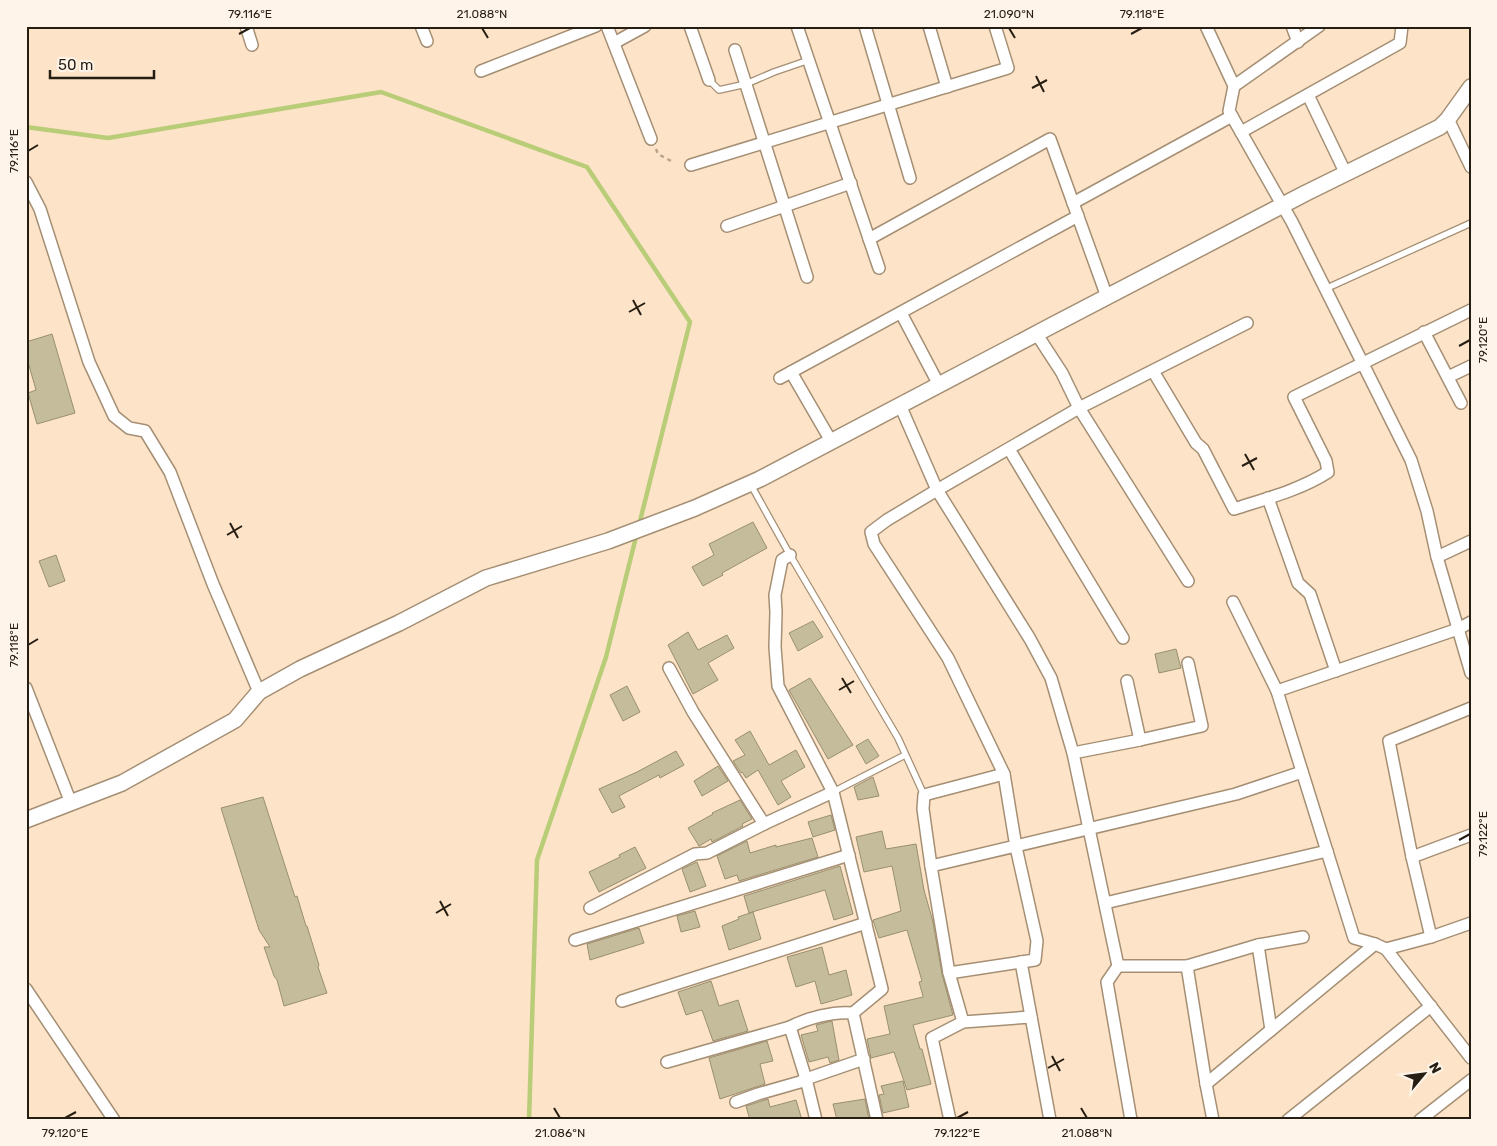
<svg xmlns="http://www.w3.org/2000/svg" width="1497" height="1146" viewBox="0 0 1497 1146" font-family="Rubik,sans-serif">
	<style>
		.lines { fill: none; stroke-linecap: round; stroke-linejoin: round }
		.stream { stroke: #b9cc77; stroke-width: 4.5 }
		.building { fill: #c5bc9b; stroke: #989070 }
		.lane-casing { stroke: #a58f74; stroke-width: 8 }
		.street-casing { stroke: #a58f74; stroke-width: 14 }
		.secondary-casing { stroke: #a58f74; stroke-width: 18 }
		.path { stroke: #b8a48e; stroke-width: 2.5; stroke-dasharray: 4 4; stroke-linecap: butt }
		.lane { stroke: #fff; stroke-width: 5.5 }
		.street { stroke: #fff; stroke-width: 11 }
		.secondary { stroke: #fff; stroke-width: 15 }
		.ticks { fill: none; stroke: #261d13; stroke-width: 2 }
		.neatline { fill: none; stroke: #261d13; stroke-width: 2 }
		.ticks-label { font-size: 12px; text-anchor: middle; fill: #261d13 }
	</style>
	<rect width="100%" height="100%" fill="#fde4c8"/>
	<g class="lines">
		<g class="stream">
			<polyline points="26,127 108,138 381,92 587,167 690,322 639,525"/>
			<polyline points="529,1120 537,860 606,657 637,533"/>
		</g>
	</g>
	<g class="building">
		<polygon points="52,334 75,413 37,424 28,393 36,390 26,355 26,342"/>
		<polygon points="753,522 767,548 722,573 723,575 703,586 692,567 714,555 709,544"/>
		<polygon points="56,555 65,581 49,587 39,561"/>
		<polygon points="813,621 823,637 798,651 789,633"/>
		<polygon points="688,632 698,650 727,635 734,648 708,663 718,680 693,694 668,645"/>
		<polygon points="1176,649 1181,668 1159,673 1155,654"/>
		<polygon points="810,678 853,745 828,759 789,690"/>
		<polygon points="627,686 640,712 623,721 610,695"/>
		<polygon points="750,731 769,765 796,750 805,767 781,781 791,797 778,805 758,770 746,778 742,772 741,773 733,761 745,755 735,740"/>
		<polygon points="868,739 879,756 866,764 856,746"/>
		<polygon points="676,751 684,765 660,778 659,775 619,796 625,807 612,813 599,789 637,772"/>
		<polygon points="718,766 728,781 702,796 694,781"/>
		<polygon points="873,777 879,796 858,800 854,787"/>
		<polygon points="263,797 295,897 297,896 306,926 307,926 319,965 318,967 327,993 284,1006 277,980 274,976 264,947 270,947 259,930 221,808"/>
		<polygon points="740,800 752,819 742,824 743,826 712,842 711,839 699,846 688,828 713,814 712,813"/>
		<polygon points="831,815 835,830 813,837 808,822"/>
		<polygon points="882,831 886,849 916,844 924,890 933,922 942,974 953,1015 913,1025 920,1049 922,1049 931,1084 907,1090 894,1052 871,1058 867,1039 890,1034 884,1006 923,997 923,996 919,982 922,981 907,930 879,938 873,920 901,911 892,866 864,872 856,837"/>
		<polygon points="812,838 818,857 739,881 737,875 725,879 717,856 747,841 750,853 776,845 776,847"/>
		<polygon points="635,847 646,868 599,892 589,872 620,857 619,855"/>
		<polygon points="697,862 706,886 690,892 682,869"/>
		<polygon points="840,866 853,914 834,920 825,890 749,913 744,896"/>
		<polygon points="695,911 700,927 681,932 677,916"/>
		<polygon points="753,912 761,939 729,950 722,926 739,919 738,917"/>
		<polygon points="639,928 644,943 590,960 587,944"/>
		<polygon points="822,947 829,975 846,970 852,995 821,1004 815,981 796,987 787,957"/>
		<polygon points="711,981 719,1006 738,1000 748,1031 713,1041 702,1010 686,1015 678,992"/>
		<polygon points="832,1021 839,1060 830,1063 828,1057 809,1062 801,1035 818,1031 816,1025"/>
		<polygon points="767,1041 773,1061 760,1064 765,1084 720,1099 709,1058"/>
		<polygon points="903,1081 909,1107 883,1113 879,1095 884,1094 881,1086"/>
		<polygon points="768,1099 770,1107 796,1100 802,1120 750,1120 746,1106"/>
		<polygon points="865,1099 869,1120 837,1120 833,1104"/>
	</g>
	<g class="lines">
		<defs>
			<g id="lane">
				<polyline points="709,80 719,90 746,84 774,72 809,60"/>
				<polyline points="1325,289 1471,223"/>
				<polyline points="751,485 790,555 898,738 924,795"/>
				<polyline points="833,792 905,755"/>
			</g>
			<g id="street">
				<polyline points="246,26 252,45"/>
				<polyline points="421,26 427,41"/>
				<polyline points="607,26 651,139"/>
				<polyline points="690,26 709,80"/>
				<polyline points="797,26 879,268"/>
				<polyline points="865,26 910,178"/>
				<polyline points="929,26 947,87"/>
				<polyline points="1206,26 1234,86 1229,111 1292,222 1411,460 1427,511 1437,557 1471,673"/>
				<polyline points="1292,26 1298,42"/>
				<polyline points="614,43 645,26"/>
				<polyline points="735,50 807,277"/>
				<polyline points="481,71 596,26"/>
				<polyline points="1234,86 1319,26"/>
				<polyline points="1308,95 1346,174"/>
				<polyline points="1448,119 1471,167"/>
				<polyline points="1241,132 1400,43 1402,26"/>
				<polyline points="691,165 1008,68 995,26"/>
				<polyline points="26,182 40,209 89,362 114,416 129,428 145,431 170,472 213,584 259,692"/>
				<polyline points="1073,203 1232,116"/>
				<polyline points="727,226 851,183"/>
				<polyline points="869,239 1050,139 1107,297"/>
				<polyline points="901,313 939,385"/>
				<polyline points="1424,332 1461,403"/>
				<polyline points="1036,333 1062,373 1079,408 1188,581"/>
				<path d="M1153,371L1196,443L1203,449L1234,509C1265,499 1300,490 1328,472L1326,461L1294,397L1471,310"/>
				<polyline points="791,372 831,441"/>
				<polyline points="1448,377 1471,366"/>
				<polyline points="780,378 1078,216"/>
				<polyline points="900,405 937,490 1030,639 1051,678 1073,753 1118,966"/>
				<polyline points="1009,449 1123,638"/>
				<polyline points="1268,498 1298,583 1310,594 1336,671"/>
				<polyline points="1437,557 1471,541"/>
				<polyline points="1233,602 1277,691"/>
				<polyline points="1471,622 1458,629 1277,691 1354,938 1375,944 1386,949 1471,1058"/>
				<polyline points="669,668 693,712 764,824"/>
				<polyline points="1127,681 1140,740"/>
				<polyline points="26,688 71,803"/>
				<polyline points="1073,753 1140,740 1202,726 1188,663"/>
				<polyline points="1412,857 1471,835"/>
				<polyline points="931,866 923,809 924,795 1004,774"/>
				<polyline points="1105,903 1327,851"/>
				<polyline points="590,908 695,854 707,853 764,824 833,792"/>
				<polyline points="1431,937 1412,857 1389,741 1471,708"/>
				<polyline points="575,940 849,855"/>
				<polyline points="1258,945 1303,937"/>
				<polyline points="1386,949 1431,937 1471,923"/>
				<polyline points="1021,962 1035,960 1037,941 1016,847 1004,774 948,658 874,544 871,532 887,520 937,490 1079,408 1247,323"/>
				<polyline points="949,973 963,1022"/>
				<polyline points="26,989 114,1120"/>
				<polyline points="622,1001 866,923"/>
				<polyline points="853,1013 877,1120"/>
				<polyline points="790,1027 806,1079 816,1120"/>
				<path d="M667,1062L790,1027C807,1018 834,1011 853,1013L882,989L833,792L778,686L775,647L776,612L775,595L782,560L790,555"/>
				<polyline points="1206,1084 1271,1030"/>
				<polyline points="736,1102 758,1094 800,1082 806,1079 864,1059"/>
				<polyline points="950,1120 932,1038 963,1022 1031,1017"/>
				<polyline points="1050,1120 1021,962 949,973 931,866 1236,794 1302,772"/>
				<polyline points="1131,1120 1107,982 1118,966 1187,966"/>
				<polyline points="1213,1120 1206,1084 1187,966 1258,945 1271,1030 1375,944"/>
				<polyline points="1288,1120 1431,1006"/>
				<polyline points="1420,1120 1471,1080"/>
			</g>
			<polyline id="secondary" points="26,820 122,783 235,720 259,692 300,669 399,623 486,578 608,541 695,508 760,479 1049,327 1306,193 1440,127 1448,119 1471,87"/>
		</defs>
		<use href="#lane" class="lane-casing"/>
		<use href="#street" class="street-casing"/>
		<use href="#secondary" class="secondary-casing"/>
		<polyline class="path" points="656,149 658,154 673,162"/>
		<use href="#lane" class="lane"/>
		<use href="#street" class="street"/>
		<use href="#secondary" class="secondary"/>
	</g>
	<path class="ticks" d="M482,28L488,38M1009,28L1015,38M239,34L250,28M1131,34L1142,28M1036,76L1044,92M1032,88L1047,80M28,151L38,145M633,300L641,315M629,312L645,303M1459,346L1470,340M1245,454L1254,470M1242,466L1257,458M230,523L238,538M227,535L242,526M28,645L38,639M842,678L851,693M839,690L854,681M1459,840L1470,834M440,901L448,916M436,913L451,904M1052,1056L1060,1071M1048,1068L1064,1059M554,1108L560,1118M1081,1108L1087,1118M65,1118L76,1112M957,1118L968,1112"/>
	<rect width="1497" height="1146" fill="none" stroke="#fef4e9" stroke-width="55"/>
	<g transform="translate(1424 1074) rotate(61)" stroke="#fef4e9" stroke-width="4" paint-order="stroke">
	<path d="M0-4L9 19L0 12L-9 19Z" fill="#261d13"/>
	<text y="-8" font-size="14" font-weight="bold" text-anchor="middle" fill="#261d13">N</text>
	</g>
	<path d="M50 70v8h104v-8" fill="none" stroke="#261d13" stroke-width="2.5"/>
	<text x="58" y="70" font-size="15" fill="#261d13" stroke="#fef4e9" stroke-width="4" paint-order="stroke">50 m</text>
	<rect x="28" y="28" width="1442" height="1090" class="neatline"/>
	<g class="ticks-label">
		<text x="250" y="18">79.116°E</text>
		<text x="482" y="18">21.088°N</text>
		<text x="1009" y="18">21.090°N</text>
		<text x="1142" y="18">79.118°E</text>
		<text transform="translate(14 151) rotate(-90)" y="4">79.116°E</text>
		<text transform="translate(1483 340) rotate(-90)" y="4">79.120°E</text>
		<text transform="translate(14 645) rotate(-90)" y="4">79.118°E</text>
		<text transform="translate(1483 834) rotate(-90)" y="4">79.122°E</text>
		<text x="65" y="1137">79.120°E</text>
		<text x="560" y="1137">21.086°N</text>
		<text x="957" y="1137">79.122°E</text>
		<text x="1087" y="1137">21.088°N</text>
	</g>
</svg>
